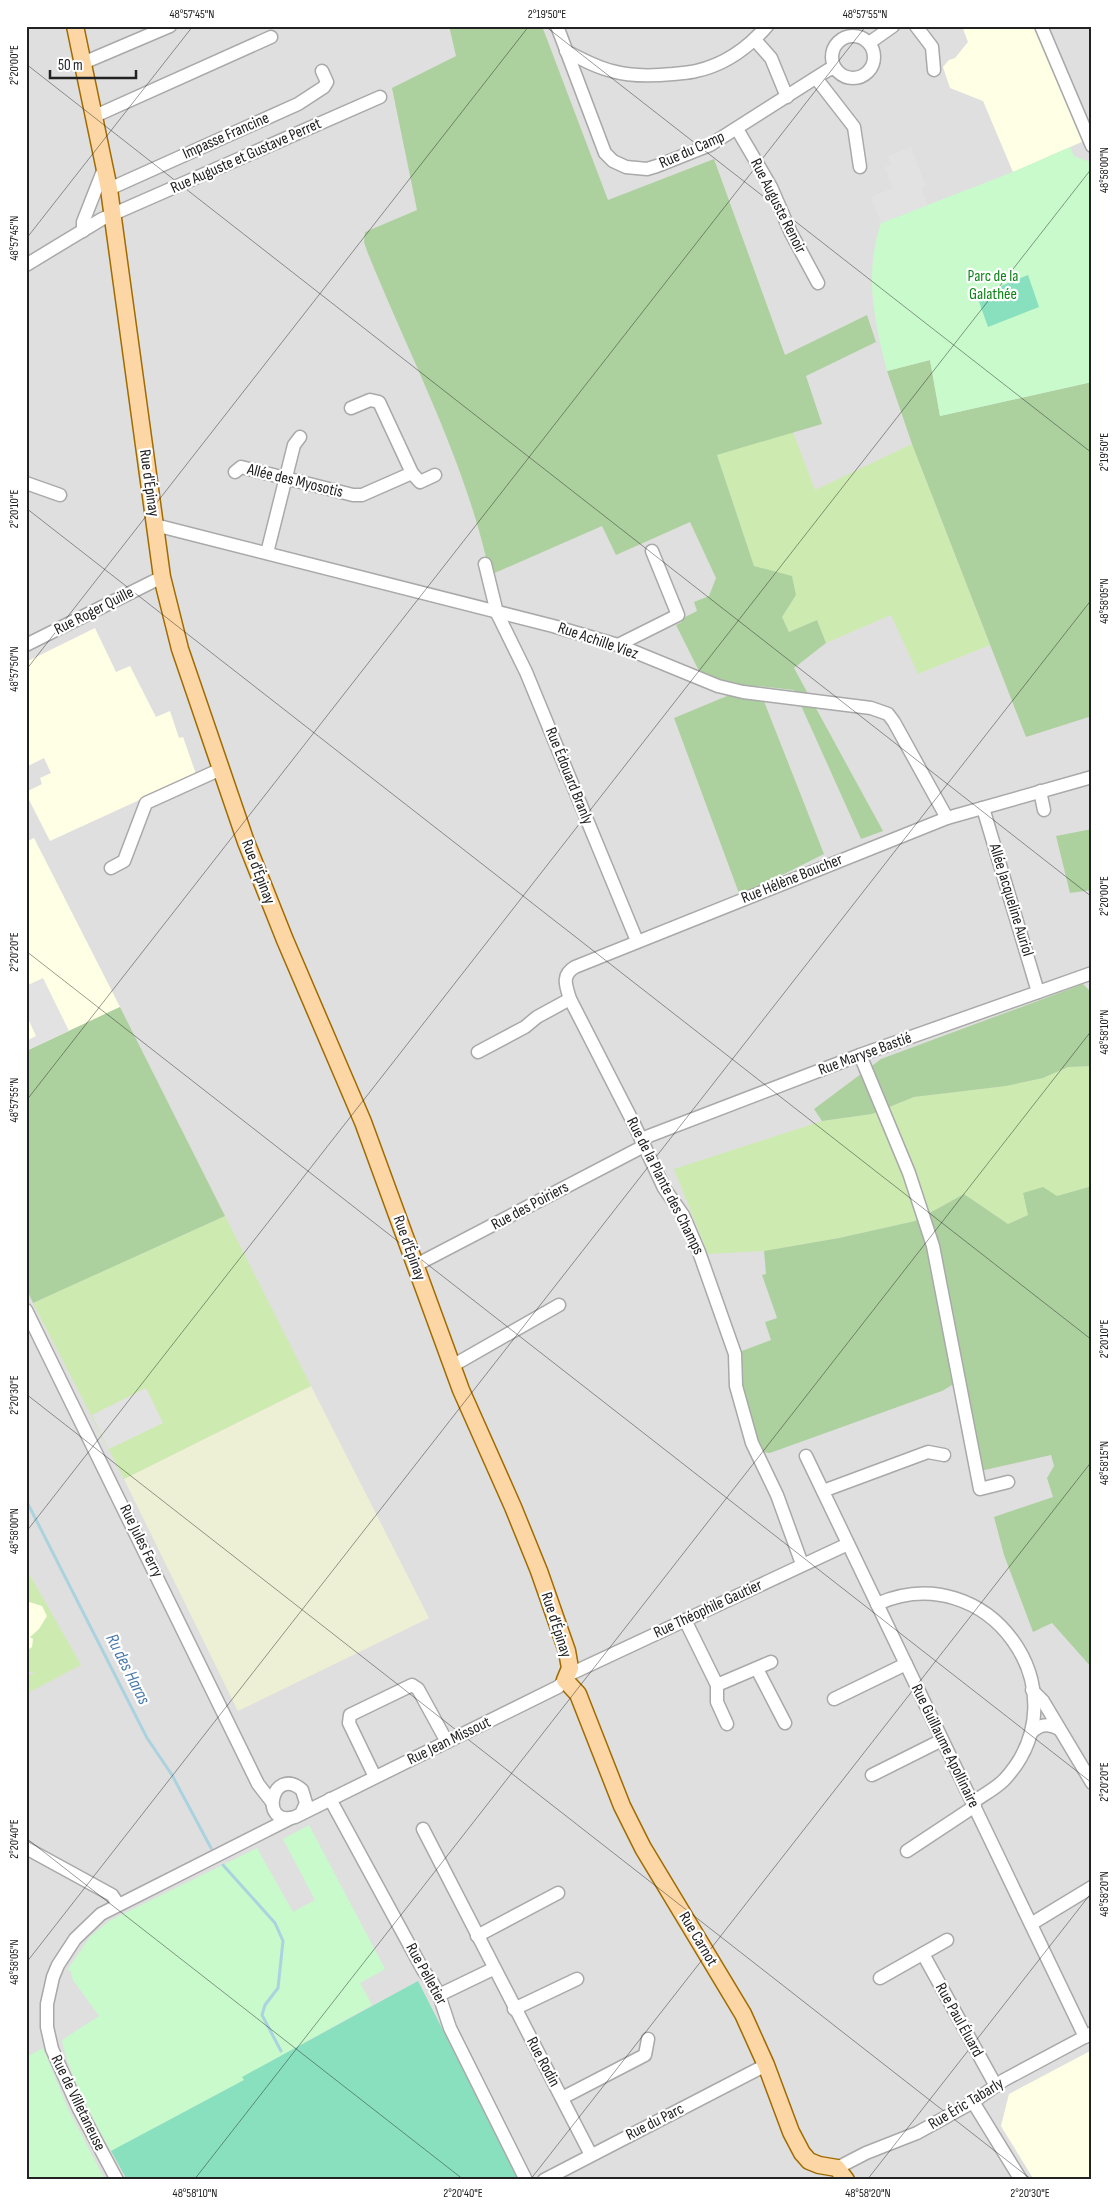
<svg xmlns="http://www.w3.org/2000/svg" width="1118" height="2206" viewBox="0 0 1118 2206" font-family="'Sofia Sans Condensed',sans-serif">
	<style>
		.residential { fill: #e0dfdf }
		.education { fill: #ffffe5 }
		.farmland { fill: #eef0d5 }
		.grass { fill: #cdebb0 }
		.forest { fill: #add19e }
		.park { fill: #c8facc }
		.pitch { fill: #88e0be }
		.parking { fill: #e2e2e2 }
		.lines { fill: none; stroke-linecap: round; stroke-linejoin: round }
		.stream { stroke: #aad3df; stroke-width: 3 }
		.minor-casing { stroke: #a9a9a9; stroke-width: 15 }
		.major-casing { stroke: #a06b00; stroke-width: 19 }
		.minor { stroke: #fff; stroke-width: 12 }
		.major { stroke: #fcd6a4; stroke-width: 16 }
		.ticks { fill: none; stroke: #222; stroke-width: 1; stroke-opacity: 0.45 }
		.labels { text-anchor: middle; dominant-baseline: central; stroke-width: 4.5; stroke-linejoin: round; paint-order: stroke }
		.street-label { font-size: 16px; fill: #222; stroke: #fff }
		.park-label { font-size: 16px; fill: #0c8416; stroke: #fff }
		.water-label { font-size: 18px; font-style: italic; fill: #4a7aab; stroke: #fff }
		.neatline { fill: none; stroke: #222; stroke-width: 2 }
		.ticks-label { font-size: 12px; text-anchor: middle; fill: #222 }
	</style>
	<rect width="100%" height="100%" fill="#f2efe9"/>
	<rect class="residential" x="26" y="26" width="1066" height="2154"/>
	<g class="education">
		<polygon points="962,26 1034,26 1084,141 1013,172 983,101 950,88 943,67 949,60 955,58 968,42"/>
		<polygon points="95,628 116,672 130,666 156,717 170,711 179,738 183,737 196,774 50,841 26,794 26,792 42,784 40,778 51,773 44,758 26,767 26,662"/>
		<polygon points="34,838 120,1007 26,1051 26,842"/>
		<polygon points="26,1568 62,1634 26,1653"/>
		<polygon points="1092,2050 1092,2180 1034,2180 1001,2126 1009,2094"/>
	</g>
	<polygon class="farmland" points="311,1386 429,1618 238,1711 124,1479"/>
	<g class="grass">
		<polygon points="793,432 815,490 912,444 990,645 918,674 891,615 826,643 817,620 789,632 782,617 796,595 754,567 717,455"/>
		<polygon points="1092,1066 1092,1186 1057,1196 1023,1193 1028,1215 1008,1224 964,1194 915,1221 839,1238 764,1251 708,1254 674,1169 822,1121 872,1114 914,1097 1006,1086 1043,1078 1068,1067"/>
		<polygon points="225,1216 311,1386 124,1479 33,1303"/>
		<polygon points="26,1568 81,1665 26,1694 26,1677 34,1673 32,1671 26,1673 26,1651 32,1647 33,1639 30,1637 39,1629 47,1616 42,1606 26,1601"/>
	</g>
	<g class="forest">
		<path d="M449,26H542L608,200L714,159L785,355L867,315L876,342L806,376L822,424L717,455L754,566L792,576L796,595L782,617L789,632L817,620L826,643L794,668L883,831L861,839L794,690L758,686L824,854L740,896L674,718L727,696L724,683L703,679L676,625L682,622L681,619L697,611L694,602L709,596L716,578L690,522L616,555L602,526L490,575C466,461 410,358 367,251L364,242L365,232L417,210L392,88L456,56Z"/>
		<polygon points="930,360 940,416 1092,382 1092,716 1026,737 912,444 887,371"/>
		<polygon points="1092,829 1092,890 1070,893 1056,836"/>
		<polygon points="1083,984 1092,993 1092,1066 1068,1067 1043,1078 1006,1086 914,1097 872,1114 822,1121 814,1109 881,1059"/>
		<polygon points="120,1007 225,1216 33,1303 26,1288 26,1051"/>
		<polygon points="1092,1186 1092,1668 1052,1623 1033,1632 1004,1555 994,1517 1053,1497 1047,1478 1054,1466 1051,1455 980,1471 959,1381 942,1391 770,1453 761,1452 741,1388 739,1352 771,1340 765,1322 777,1318 762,1275 766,1274 764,1251 839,1238 915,1221 964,1194 1008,1224 1028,1215 1023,1193 1043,1187 1057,1196"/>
	</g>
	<g class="park">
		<path d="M1070,147L1074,156L1090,162L1092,167V382L940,416L930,360L887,371C874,320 864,274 881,223L1013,172Z"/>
		<path d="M309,1825L385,1969L360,1983L372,2005L243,2077L244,2080L111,2151C95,2123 67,2070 62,2040L99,2016L73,1980L71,1972L68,1969L90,1937L109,1921L257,1848L293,1912L315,1900L283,1839Z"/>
		<polygon points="43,2048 67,2107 105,2180 26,2180 26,2057"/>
	</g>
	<g class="pitch">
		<polygon points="1028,275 1039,307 988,327 977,296"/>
		<polygon points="418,1981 519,2180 127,2180 111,2151 244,2080 242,2077"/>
	</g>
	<g class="parking">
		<polygon points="911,147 926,186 921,188 928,205 881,223 871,197 893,188 885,167 891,165 888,156"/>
		<polygon points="43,978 69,1031 26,1051 26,1041 36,1036 26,1014 26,986"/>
		<polygon points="146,1388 163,1423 109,1449 92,1415"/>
	</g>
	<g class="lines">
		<g class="stream">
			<polyline points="26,1500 147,1738 172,1775 211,1848"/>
			<polyline points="223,1865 275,1923 283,1941 278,1988 265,2005 262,2015 281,2051"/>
		</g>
		<defs>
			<g id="minor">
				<polyline points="557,26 605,153 613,161 626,167 647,169 657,166 710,145 828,70 835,68"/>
				<polyline points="916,26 932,47 934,70"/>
				<polyline points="1041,26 1092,146"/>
				<circle cx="853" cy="57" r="21"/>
				<polyline points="755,40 771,58 787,97"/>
				<polyline points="869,43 893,26"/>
				<path d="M566,51C581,59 596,67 612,71C632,77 653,76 673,74C681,73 689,73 696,71C724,65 748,48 767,26"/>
				<polyline points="83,63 170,26"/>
				<polyline points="816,78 854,127 860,167"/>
				<polyline points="95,116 271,37"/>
				<polyline points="737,129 771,187 791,233 818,283"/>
				<polyline points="109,189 298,104 324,87 327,82 322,71"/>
				<polyline points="83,231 83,222 105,166"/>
				<polyline points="26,265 102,219 380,97"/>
				<polyline points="351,408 370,400 379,402 412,473 420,482 435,475"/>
				<polyline points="235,472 241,467 353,495 362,495 412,473"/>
				<polyline points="26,483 60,495"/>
				<polyline points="155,525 553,626 618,645 718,686 743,692 871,708 888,714 894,722 947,818"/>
				<polyline points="267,553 294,445 300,437"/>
				<polyline points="485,564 497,613 526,672 637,941"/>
				<polyline points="26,645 162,577"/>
				<polyline points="618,645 678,615 652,551"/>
				<polyline points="1040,791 1044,810"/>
				<polyline points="983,808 1038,992"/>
				<polyline points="111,868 124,861 146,803 221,769"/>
				<polyline points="478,1052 525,1027 537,1017 570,999"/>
				<polyline points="860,1055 909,1173 933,1246 980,1489 1008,1482"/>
				<polyline points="641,1139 860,1055 1092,973"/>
				<polyline points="416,1265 644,1146"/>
				<polyline points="26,1310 258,1784 272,1802"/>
				<polyline points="452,1366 559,1305"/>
				<polyline points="806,1456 1085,2037"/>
				<polyline points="823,1491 928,1452 944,1455"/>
				<path d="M802,1564L777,1495L752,1443L736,1386L735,1354L699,1252L683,1215L664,1188L634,1124L570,999C566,986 561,975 575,967L947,818L1092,777"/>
				<path d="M877,1604C988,1555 1086,1692 1004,1780C995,1789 983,1795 973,1802"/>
				<polyline points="685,1620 717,1685 717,1702 727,1724"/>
				<polyline points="757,1669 785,1723"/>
				<polyline points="568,1675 848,1544"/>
				<polyline points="717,1685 771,1662"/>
				<polyline points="1032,1690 1043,1701 1092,1783"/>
				<polyline points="834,1699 906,1664"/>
				<path d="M1031,1733C1039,1724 1049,1723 1059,1729"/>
				<polyline points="872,1775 942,1740"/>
				<polyline points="375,1777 349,1723 350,1715 412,1685 418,1689 447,1742"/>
				<polyline points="330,1799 423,1970 432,1982 439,1995 450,2028 526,2180"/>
				<path d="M301,1814L306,1803L302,1790C272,1764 258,1828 295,1817L558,1687L565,1680"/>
				<polyline points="423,1829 591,2155"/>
				<polyline points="26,1848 112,1895 118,1904"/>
				<polyline points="907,1851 975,1806"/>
				<polyline points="1031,1924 1092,1887"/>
				<polyline points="477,1936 558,1893"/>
				<polyline points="923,1954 996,2086"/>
				<polyline points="880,1978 947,1940"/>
				<polyline points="439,1995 493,1969"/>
				<polyline points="514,2009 577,1979"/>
				<polyline points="562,2098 645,2055 648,2039"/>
				<polyline points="973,2102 1021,2180"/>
				<polyline points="837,2168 866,2153 917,2133 973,2102 1004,2080 1092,2033"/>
				<polyline points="117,2180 79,2109 52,2049 47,2027 47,2004 53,1977 58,1965 75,1939 101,1914 291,1818"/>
				<polyline points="544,2180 766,2065"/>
			</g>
			<polyline id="major" points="75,26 109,189 162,577 180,649 246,842 285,940 363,1122 461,1390 513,1507 539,1571 567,1651 570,1668 565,1680 578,1694 622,1806 643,1848 743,2014 766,2065 791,2132 802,2153 809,2161 819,2165 837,2168 846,2180"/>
		</defs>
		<use href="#minor" class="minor-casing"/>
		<use href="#major" class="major-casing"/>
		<use href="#minor" class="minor"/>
		<use href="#major" class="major"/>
	</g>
	<path class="ticks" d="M545,26L1092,453M26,64L1092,897M26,239L193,26M26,508L1092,1340M26,670L529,26M26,951L1092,1783M26,1101L866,26M26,1394L1032,2180M26,1532L1092,168M26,1838L464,2180M26,1963L1092,599M194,2180L1092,1030M530,2180L1092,1461M867,2180L1092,1892"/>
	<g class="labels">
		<g class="street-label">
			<text transform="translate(226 136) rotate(-24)">Impasse Francine</text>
			<text transform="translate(692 150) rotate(-24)">Rue du Camp</text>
			<text transform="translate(246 156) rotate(-24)">Rue Auguste et Gustave Perret</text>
			<text transform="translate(778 206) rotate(63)">Rue Auguste Renoir</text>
			<text transform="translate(295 481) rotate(14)">Allée des Myosotis</text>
			<text transform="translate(149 483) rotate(82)">Rue d'Épinay</text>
			<text transform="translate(94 611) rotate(-27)">Rue Roger Quille</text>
			<text transform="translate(598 641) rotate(19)">Rue Achille Viez</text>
			<text transform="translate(569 776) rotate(68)">Rue Édouard Branly</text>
			<text transform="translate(258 872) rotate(69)">Rue d'Épinay</text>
			<text transform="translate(792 879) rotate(-22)">Rue Hélène Boucher</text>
			<text transform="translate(1011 900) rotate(73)">Allée Jacqueline Auriol</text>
			<text transform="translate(865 1054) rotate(-20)">Rue Maryse Bastié</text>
			<text transform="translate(665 1186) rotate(63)">Rue de la Plante des Champs</text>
			<text transform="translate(530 1206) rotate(-28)">Rue des Poiriers</text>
			<text transform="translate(409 1248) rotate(70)">Rue d'Épinay</text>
			<text transform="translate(141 1541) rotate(64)">Rue Jules Ferry</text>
			<text transform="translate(708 1609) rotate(-25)">Rue Théophile Gautier</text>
			<text transform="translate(556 1625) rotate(72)">Rue d'Épinay</text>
			<text transform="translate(449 1741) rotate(-26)">Rue Jean Missout</text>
			<text transform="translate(945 1746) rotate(64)">Rue Guillaume Apollinaire</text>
			<text transform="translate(698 1939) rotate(59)">Rue Carnot</text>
			<text transform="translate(426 1974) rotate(61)">Rue Pelletier</text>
			<text transform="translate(959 2020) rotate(61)">Rue Paul Éluard</text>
			<text transform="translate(543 2062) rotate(62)">Rue Rodin</text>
			<text transform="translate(78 2103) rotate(64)">Rue de Villetaneuse</text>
			<text transform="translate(966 2104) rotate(-31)">Rue Éric Tabarly</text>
			<text transform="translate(655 2122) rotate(-27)">Rue du Parc</text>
		</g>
		<g class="park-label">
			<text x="993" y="276">Parc de la<tspan x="993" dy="18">Galathée</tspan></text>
		</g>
		<g class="water-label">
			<text transform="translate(128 1669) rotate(63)">Ru des Haras</text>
		</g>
	</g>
	<rect width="1118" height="2206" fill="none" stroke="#ffffff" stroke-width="55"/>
	<path d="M50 70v8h86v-8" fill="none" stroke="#222222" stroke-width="2.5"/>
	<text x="58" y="70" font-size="15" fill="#222222" stroke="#ffffff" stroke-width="4" paint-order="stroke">50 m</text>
	<rect x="28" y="28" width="1062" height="2150" class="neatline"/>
	<g class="ticks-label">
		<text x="192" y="18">48°57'45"N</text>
		<text x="547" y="18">2°19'50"E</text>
		<text x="865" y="18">48°57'55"N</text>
		<text transform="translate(14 65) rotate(-90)" y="4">2°20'00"E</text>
		<text transform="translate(1104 170) rotate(-90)" y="4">48°58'00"N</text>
		<text transform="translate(14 238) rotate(-90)" y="4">48°57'45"N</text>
		<text transform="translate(1104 452) rotate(-90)" y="4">2°19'50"E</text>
		<text transform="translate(14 509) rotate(-90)" y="4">2°20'10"E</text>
		<text transform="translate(1104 601) rotate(-90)" y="4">48°58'05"N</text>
		<text transform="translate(14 669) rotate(-90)" y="4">48°57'50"N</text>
		<text transform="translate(1104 896) rotate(-90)" y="4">2°20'00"E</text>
		<text transform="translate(14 952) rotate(-90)" y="4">2°20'20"E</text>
		<text transform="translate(1104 1032) rotate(-90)" y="4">48°58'10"N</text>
		<text transform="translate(14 1100) rotate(-90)" y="4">48°57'55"N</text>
		<text transform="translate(1104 1339) rotate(-90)" y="4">2°20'10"E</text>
		<text transform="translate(14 1395) rotate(-90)" y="4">2°20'30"E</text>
		<text transform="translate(1104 1463) rotate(-90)" y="4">48°58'15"N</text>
		<text transform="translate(14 1531) rotate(-90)" y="4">48°58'00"N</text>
		<text transform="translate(1104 1782) rotate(-90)" y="4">2°20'20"E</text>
		<text transform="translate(14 1839) rotate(-90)" y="4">2°20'40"E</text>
		<text transform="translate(1104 1894) rotate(-90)" y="4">48°58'20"N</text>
		<text transform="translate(14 1962) rotate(-90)" y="4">48°58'05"N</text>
		<text x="195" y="2197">48°58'10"N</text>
		<text x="463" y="2197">2°20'40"E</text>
		<text x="868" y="2197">48°58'20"N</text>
		<text x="1030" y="2197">2°20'30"E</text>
	</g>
</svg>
